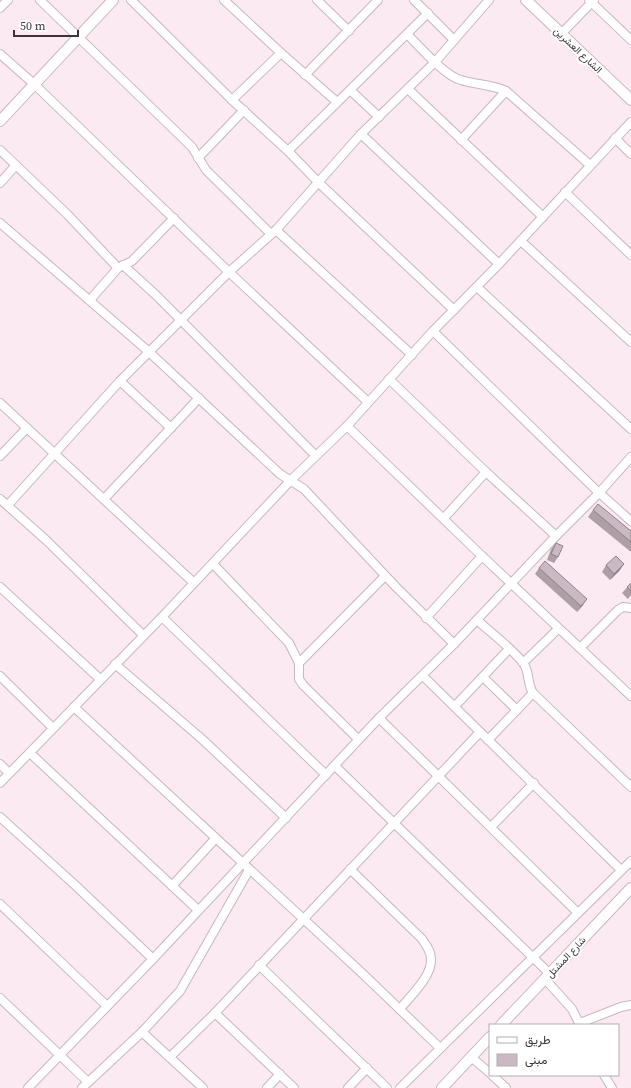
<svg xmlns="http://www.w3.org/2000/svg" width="631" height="1088" viewBox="0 0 631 1088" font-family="'Source Serif 4',Vazirmatn,serif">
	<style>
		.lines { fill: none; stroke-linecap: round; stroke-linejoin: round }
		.minor-casing { stroke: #c7b6bf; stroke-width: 10 }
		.tertiary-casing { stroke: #c7b6bf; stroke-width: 12 }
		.minor { stroke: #fff; stroke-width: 8 }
		.tertiary { stroke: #fff; stroke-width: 10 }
		.wall { fill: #ae9fa7 }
		.shaded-wall { fill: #8d8288 }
		.building { fill: #cab9c2; stroke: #8d8288 }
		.labels { text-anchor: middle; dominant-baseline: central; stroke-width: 4; stroke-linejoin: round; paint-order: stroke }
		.street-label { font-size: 10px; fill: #3b3438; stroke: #fff }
	</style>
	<rect width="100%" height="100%" fill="#fceaf3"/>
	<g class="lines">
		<defs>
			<g id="minor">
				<polyline points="40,0 192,147 206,170 271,234"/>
				<polyline points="131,0 232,100 288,151 319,183 454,310"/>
				<polyline points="224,0 281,53 232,100"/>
				<polyline points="317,0 349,31"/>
				<polyline points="414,0 454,40"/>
				<polyline points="589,0 631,40"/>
				<polyline points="0,8 8,0"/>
				<path d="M407,34C419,46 445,76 461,80C476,85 491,84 506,91L590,165"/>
				<polyline points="561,34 594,0"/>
				<polyline points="281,53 337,102"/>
				<polyline points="0,54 34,84 229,272 368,402"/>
				<polyline points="305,75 378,0"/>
				<polyline points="408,89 543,217"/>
				<polyline points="350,90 379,117"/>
				<polyline points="361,134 499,264"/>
				<polyline points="615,138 631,154"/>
				<polyline points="461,140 506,91"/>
				<polyline points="0,150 68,215 118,268"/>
				<polyline points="288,151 428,13"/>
				<polyline points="198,158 244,110"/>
				<polyline points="0,183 16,165"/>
				<polyline points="565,192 631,255"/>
				<polyline points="0,223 148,351 280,474 304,489 396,587 454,644"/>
				<polyline points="276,230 412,355"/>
				<polyline points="521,241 631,342"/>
				<polyline points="123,265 157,296 315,455"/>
				<polyline points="477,287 631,429"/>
				<polyline points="90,300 118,268 132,261 174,218"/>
				<polyline points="433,331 596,490 631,521"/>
				<polyline points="389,379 486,472 556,536"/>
				<polyline points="120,381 171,428"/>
				<polyline points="0,403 194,583"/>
				<polyline points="347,426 482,556 631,696"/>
				<polyline points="0,456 27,428"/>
				<polyline points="0,499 46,540 143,635"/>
				<polyline points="104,499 199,398"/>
				<polyline points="8,505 120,381 229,272 276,230 361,134 435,62 489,0"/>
				<polyline points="444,518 486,472"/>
				<polyline points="213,564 289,643 299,663 299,679 303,685 358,739"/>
				<polyline points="0,587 100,679"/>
				<polyline points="162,617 326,775"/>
				<polyline points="426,618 482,556"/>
				<path d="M477,620C490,632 514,650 524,664C530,674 527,684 533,693L631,787"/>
				<polyline points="580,648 618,610 623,607 631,608"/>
				<polyline points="299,663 385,576"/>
				<polyline points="523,663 558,629"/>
				<polyline points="115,664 203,740 286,818"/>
				<polyline points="0,676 53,728"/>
				<polyline points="423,676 621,870"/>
				<polyline points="483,677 517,710"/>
				<polyline points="455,706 509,649"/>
				<polyline points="74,707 363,974 440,1048"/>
				<polyline points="379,718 578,913"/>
				<polyline points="488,740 533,693"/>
				<polyline points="30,753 198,910"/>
				<polyline points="0,764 9,773"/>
				<polyline points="335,766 550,974"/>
				<polyline points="0,783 162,617 291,480 347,426 433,331 499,264 631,122"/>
				<polyline points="0,817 75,885 153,959"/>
				<polyline points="491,827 534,783"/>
				<path d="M350,869L422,939C426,945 431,951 431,959C432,977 410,996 400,1009"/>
				<polyline points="172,886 215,839"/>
				<polyline points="0,904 107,1006"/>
				<polyline points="259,965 387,1088"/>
				<polyline points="545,979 572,1009 580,1025"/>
				<polyline points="0,998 88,1082"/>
				<polyline points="580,1023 621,1007 631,1005"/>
				<polyline points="142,1032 203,1088"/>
				<polyline points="170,1057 215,1013"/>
				<polyline points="471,1057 490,1073"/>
				<polyline points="492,1075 506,1088"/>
				<polyline points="604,1075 612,1088"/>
				<polyline points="28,1088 153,959 379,718 454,644 556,536 599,493 631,457"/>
				<polyline points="82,1088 142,1032 180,991 249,870"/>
				<polyline points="267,1088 280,1074"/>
				<polyline points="294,1088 215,1013 480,732"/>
				<polyline points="348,1088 367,1068"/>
				<polyline points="400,1088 631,861"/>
			</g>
			<g id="tertiary">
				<polyline points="526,0 631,100"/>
				<polyline points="0,121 113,0"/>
				<polyline points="501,1025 631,888"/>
				<polyline points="442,1088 490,1037"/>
			</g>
		</defs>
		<use href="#minor" class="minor-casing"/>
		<use href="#tertiary" class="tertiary-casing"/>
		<use href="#minor" class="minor"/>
		<use href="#tertiary" class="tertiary"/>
	</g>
	<g class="wall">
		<polygon points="593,510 631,531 631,552 588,517"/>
		<polygon points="556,543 558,557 554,563 547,560 551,549"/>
		<polygon points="624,564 619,571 610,580 602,572 606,565"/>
		<polygon points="539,568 583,605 577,612 535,574"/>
		<polygon points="631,583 631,595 628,599 622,593"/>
	</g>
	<g class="shaded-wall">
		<polygon points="624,564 619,571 610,580 614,574"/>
		<polygon points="587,599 583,605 577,612 581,606"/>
	</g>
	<g class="building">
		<polygon points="598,504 631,531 631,542 593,510"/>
		<polygon points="556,543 563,546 558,557 551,554"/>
		<polygon points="616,556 624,564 614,574 606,565"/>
		<polygon points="545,561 587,599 581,606 539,568"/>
		<polygon points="631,583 631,591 627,587"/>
	</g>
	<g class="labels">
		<g class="street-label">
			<text transform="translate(578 50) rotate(43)">الشارع العشرين</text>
			<text transform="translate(566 957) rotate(-47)">شارع المشتل</text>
		</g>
	</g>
	<rect x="489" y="1024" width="130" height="52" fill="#ffffff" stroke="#b1aeaf"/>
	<rect x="497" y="1037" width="20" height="6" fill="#ffffff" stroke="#b1aeaf"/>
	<text x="525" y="1044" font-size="12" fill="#3b3438">طريق</text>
	<rect x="497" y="1054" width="20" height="12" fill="#cab9c2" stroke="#b1aeaf"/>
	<text x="525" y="1064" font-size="12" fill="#3b3438">مبنى</text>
	<path d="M14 30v6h64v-6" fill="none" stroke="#3b3438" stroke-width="2"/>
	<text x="20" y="30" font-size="12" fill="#3b3438" stroke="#ffffff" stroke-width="3" paint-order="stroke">50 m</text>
</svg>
